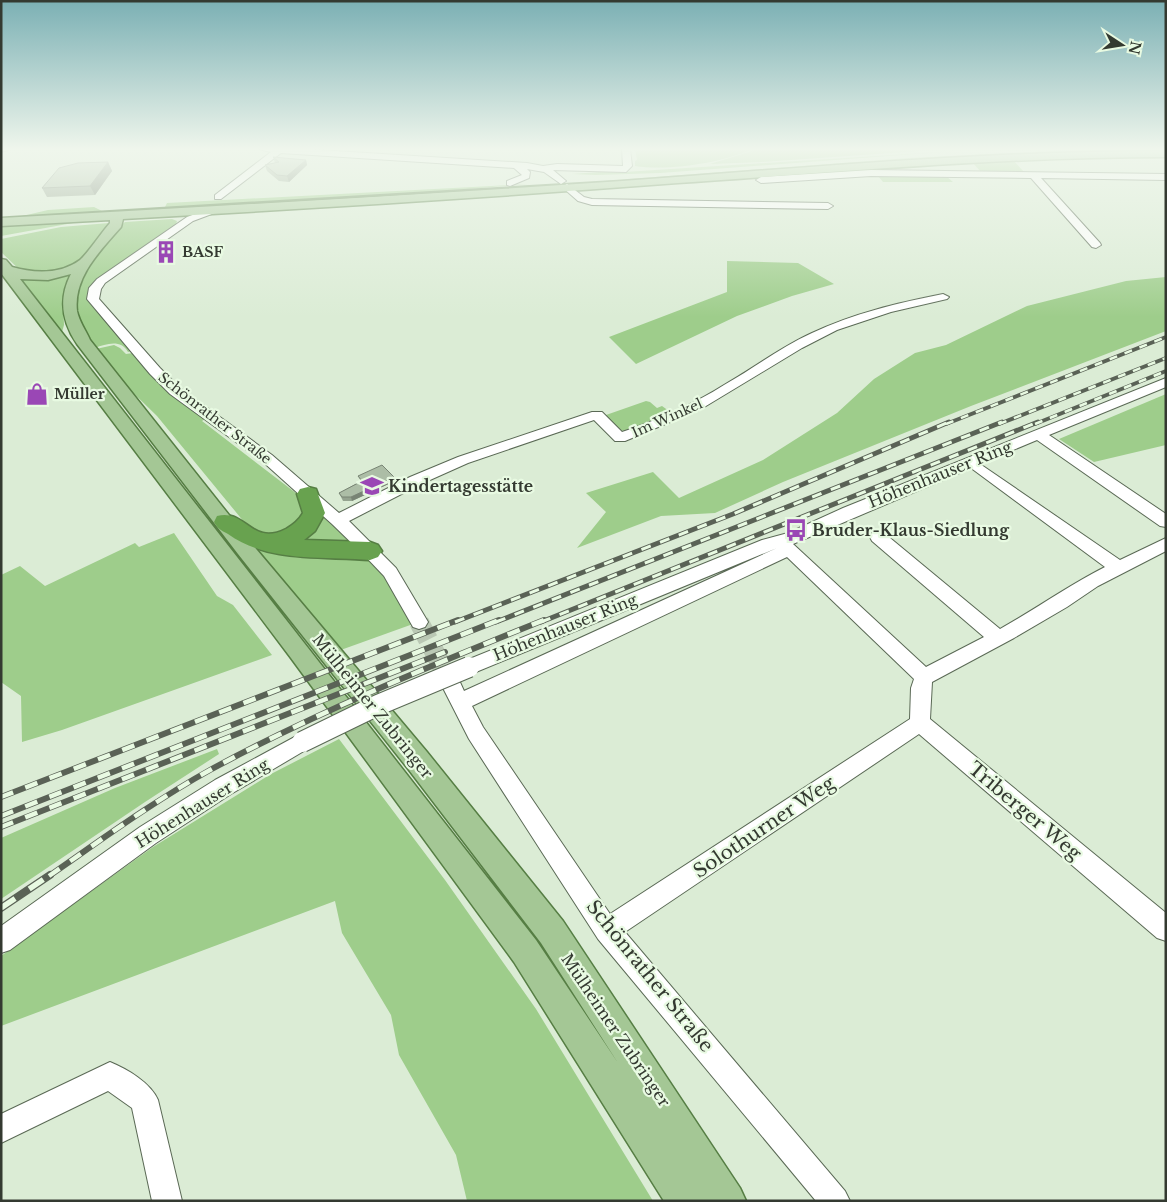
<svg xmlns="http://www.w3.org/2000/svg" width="1167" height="1202" viewBox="0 0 1167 1202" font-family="'Libre Baskerville',serif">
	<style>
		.green { fill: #9ecd8b }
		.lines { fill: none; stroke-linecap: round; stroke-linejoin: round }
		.minor-tunnel { stroke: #bac8b4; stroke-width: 20; stroke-dasharray: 20 10; stroke-linecap: butt }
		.minor-casing { stroke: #5a6955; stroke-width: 2 }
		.major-casing { stroke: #567e44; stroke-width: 3 }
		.highway-casing { stroke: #567e44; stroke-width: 3 }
		.minor { fill: #fff; fill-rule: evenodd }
		.major { fill: #a4c795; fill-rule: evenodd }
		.highway { fill: #68a24f; fill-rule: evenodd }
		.rail-far3-casing { stroke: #5a6256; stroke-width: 4 }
		.rail-far2-casing { stroke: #5a6256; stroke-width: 5 }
		.rail-far1-casing { stroke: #5a6256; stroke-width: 6 }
		.rail-casing { stroke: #5a6256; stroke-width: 8 }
		.rail-far3 { stroke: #e8fae2; stroke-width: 2.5; stroke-dasharray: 8; stroke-linecap: butt }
		.rail-far2 { stroke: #e8fae2; stroke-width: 3; stroke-dasharray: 10; stroke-linecap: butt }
		.rail-far1 { stroke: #e8fae2; stroke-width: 4.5; stroke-dasharray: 13; stroke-linecap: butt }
		.rail { stroke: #e8fae2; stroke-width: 5.5; stroke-dasharray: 17; stroke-linecap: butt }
		.minor-bridge-casing { stroke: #5a6955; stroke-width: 22; stroke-linecap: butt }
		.minor-bridge { stroke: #fff; stroke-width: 20 }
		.wall { fill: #94a38f }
		.shaded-wall { fill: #788474 }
		.building { fill: #acbda6; stroke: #788474 }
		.labels { text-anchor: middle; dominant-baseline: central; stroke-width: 4.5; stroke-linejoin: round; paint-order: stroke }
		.far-poi-label { font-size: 14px; font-weight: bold; fill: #343a31; stroke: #e8fae2; text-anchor: start }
		.far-street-label { font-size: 14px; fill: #343a31; stroke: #e8fae2 }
		.street-label { font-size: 16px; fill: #343a31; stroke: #e8fae2 }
		.poi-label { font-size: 16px; font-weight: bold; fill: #343a31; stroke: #e8fae2; text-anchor: start }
		.near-street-label { font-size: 19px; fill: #343a31; stroke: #e8fae2 }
	</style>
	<rect width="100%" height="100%" fill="#dbecd5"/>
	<g class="green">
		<path d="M635,149H753C721,163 670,171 635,166V161L637,160Z"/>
		<polygon points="758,149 948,149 761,162 710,164"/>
		<polygon points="1070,150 1166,150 1166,152 1077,152 944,158 591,184 590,182 908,158"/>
		<polygon points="955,151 660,173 596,175 572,174 612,171 573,171 574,169 624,172"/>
		<polygon points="1014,161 1024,172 981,172 972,162"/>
		<polygon points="885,175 946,176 953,182 883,182 878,176"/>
		<polygon points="529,184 376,197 163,211 167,203"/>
		<polygon points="94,207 106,213 14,218 48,210"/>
		<path d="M172,219L177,221L176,224L116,267L89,290L88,298L131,351L128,352C121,339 106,344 95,348C70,312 73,290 98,255C106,244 114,231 125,222Z"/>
		<polygon points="84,221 1,236 1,225"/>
		<polygon points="109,223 80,260 61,272 22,272 1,252 1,239 61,227"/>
		<polygon points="727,261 798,263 834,284 792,296 737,316 636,364 609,337 727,292"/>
		<polygon points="73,271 63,300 64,325 62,332 21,279"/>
		<polygon points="1166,277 1166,331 971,406 783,482 715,513 661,516 577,548 606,512 586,493 653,472 679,498 763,460 837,413 874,379 915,353 946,345 1027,306 1126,281"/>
		<polygon points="114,345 120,348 126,354 133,353 205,419 202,421 305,500 304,523 268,537 249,528 157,416 118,378 96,349"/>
		<polygon points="1166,394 1166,445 1094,462 1059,439"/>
		<polygon points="646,401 650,402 657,408 662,406 673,414 629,432 620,430 606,417 606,415"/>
		<polygon points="321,514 350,542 288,542"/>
		<polygon points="174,533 217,596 233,605 272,655 62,730 22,742 21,696 1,682 1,575 20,566 45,586 135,543 139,547"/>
		<path d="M258,547L366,557C386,576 400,599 413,624L338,651L257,550Z"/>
		<polygon points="339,739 445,880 536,1009 653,1201 467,1201 456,1155 399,1055 391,1015 342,933 335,901 1,1026 1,956 153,847 271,774"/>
		<polygon points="217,749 219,754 145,802 1,899 1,838 115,788"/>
	</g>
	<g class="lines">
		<polyline class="minor-tunnel" points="419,622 452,686"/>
		<defs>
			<g id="minor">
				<polygon points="1,149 11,149 1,152"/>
				<polygon points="259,149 303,149 527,163 543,166 557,164 623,166 622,149 630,149 632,166 626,172 553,170 566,181 561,184 544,172 527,169 530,172 529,178 510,186 507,185 507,181 522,175 514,168 281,153 221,199 215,199 215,195 271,152"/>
				<polygon points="871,170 1166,174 1166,180 1041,178 1100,243 1101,245 1096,248 1092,247 1031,178 871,176 761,183 756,180 761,177"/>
				<polygon points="567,184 584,197 592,199 828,203 833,206 828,209 592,205 578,201 562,187"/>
				<path d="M214,207L219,210L217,212L193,221L105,283L101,289L99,299L160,368L180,388L272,455L339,513L410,477L458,457L592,412H602L622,432L628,430C662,418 694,404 724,385C754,368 781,347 812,333C854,313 898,303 943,294L949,297L947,299L891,312L837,330L802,348L701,409L625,441H615L594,420L468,463L421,484L349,521L396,568L428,622L425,627L419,629L413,627L384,576L364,555L332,524L262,461L170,394L150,374L87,299L89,288L97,279L187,217Z"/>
				<path d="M1166,378V387L1049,435L1166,514V527L1160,526L1037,440L980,464L1120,560L1166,538V551L1098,586L1067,607L1014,638L932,682L930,719L1166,913V941L1157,938L919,734L625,932L845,1191L850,1201H816L598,939L469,739L442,686L445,680L452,678L459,680L464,691L777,548L476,672L469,675L462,672L460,667L462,662L762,540L788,533L843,508ZM971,468L1105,567C1069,585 1036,609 1000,629L884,533L878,531L872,533L870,537L872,541L984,637L926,667L793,544ZM787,557L914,679L911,688L910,719L610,914L483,727L472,706Z"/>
				<polygon points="302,733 309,736 312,742 309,748 231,794 156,843 10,950 1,953 1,926 140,827 215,780"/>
				<path d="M110,1062C127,1069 151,1083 158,1100L182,1201H152L132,1108L108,1091L1,1143V1114Z"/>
			</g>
			<path id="major" d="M1166,151V157C1003,157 841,172 678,183C493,197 308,209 123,219L121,227C101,250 73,277 77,311C79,321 86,331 90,340L252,544L427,752L563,921L740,1188L746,1201H664L514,962L291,658L1,273V259L6,260L12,267C33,273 60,275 80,260C87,254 102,232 110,223V220L1,226V218C208,207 415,195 622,181C803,168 984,151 1166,151ZM71,274C58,299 62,322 77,344L238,554L409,770L541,943L618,1063L536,940L20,279L48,280Z"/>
			<path id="highway" d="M308,487L316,489L325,513L315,531L304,540L370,542L378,545L382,551L378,557L370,560C322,556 269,563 228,534C222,531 217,528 214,522L217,516C246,508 251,547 286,529C293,525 299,520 303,513L297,494L300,489Z"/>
		</defs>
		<use href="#minor" class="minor-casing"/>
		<use href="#major" class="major-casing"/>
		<use href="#highway" class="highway-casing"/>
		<use href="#minor" class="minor"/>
		<use href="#major" class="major"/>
		<use href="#highway" class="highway"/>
		<defs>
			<g id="rail-far3">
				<polyline points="946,424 1166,337"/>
				<polyline points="999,424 1166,358"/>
				<polyline points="1035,424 1166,371"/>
			</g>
			<g id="rail-far2">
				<polyline points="455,622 733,514 949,422"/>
				<polyline points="496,622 1002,422"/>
				<polyline points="541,622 1038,422"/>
			</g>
			<g id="rail-far1">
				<polyline points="1,797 458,620"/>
				<polyline points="1,816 499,620"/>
				<polyline points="1,827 445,652"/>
				<path d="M49,876C101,840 154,801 210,770C317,712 430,666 544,620"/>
			</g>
			<polyline id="rail" points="1,908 50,875"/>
		</defs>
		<use href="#rail-far3" class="rail-far3-casing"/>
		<use href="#rail-far2" class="rail-far2-casing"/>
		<use href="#rail-far1" class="rail-far1-casing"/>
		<use href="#rail" class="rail-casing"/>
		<use href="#rail-far3" class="rail-far3"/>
		<use href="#rail-far2" class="rail-far2"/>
		<use href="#rail-far1" class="rail-far1"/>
		<use href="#rail" class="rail"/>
		<defs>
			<polyline id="minor-bridge" points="302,742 378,705 469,667"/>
		</defs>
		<use href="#minor-bridge" class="minor-bridge-casing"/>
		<use href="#minor-bridge" class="minor-bridge"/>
	</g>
	<g class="wall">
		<polygon points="273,157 306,160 307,165 289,182 279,181 267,171 265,165 275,163"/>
		<polygon points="108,162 112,171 95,195 47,197 42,188"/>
		<polygon points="358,476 395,481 352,501 343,501 339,493 361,481"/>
	</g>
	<g class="shaded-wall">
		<polygon points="306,160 307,165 289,182 287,176"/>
		<polygon points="108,162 112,171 95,195 90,186"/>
		<polygon points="394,477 395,481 352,501 351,497"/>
	</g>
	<g class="building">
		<polygon points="273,157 306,160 287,176 277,175 265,165 279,162"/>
		<polygon points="108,162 90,186 42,188 59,168 78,163"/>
		<polygon points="382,465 394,477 351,497 342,497 339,493 362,481 358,476"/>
	</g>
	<linearGradient id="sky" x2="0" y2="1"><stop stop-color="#7bb0b4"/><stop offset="0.47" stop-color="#eff6ec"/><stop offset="1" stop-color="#eff6ec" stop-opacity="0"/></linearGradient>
	<rect width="1167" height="317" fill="url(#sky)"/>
	<defs>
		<symbol id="building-bare" viewBox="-9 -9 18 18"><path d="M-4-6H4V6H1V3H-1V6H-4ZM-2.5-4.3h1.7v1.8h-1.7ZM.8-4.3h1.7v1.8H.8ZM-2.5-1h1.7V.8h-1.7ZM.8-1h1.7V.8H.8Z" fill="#9a47b5" stroke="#e8fae2" stroke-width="2.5" paint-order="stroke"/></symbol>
		<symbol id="shop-bare" viewBox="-9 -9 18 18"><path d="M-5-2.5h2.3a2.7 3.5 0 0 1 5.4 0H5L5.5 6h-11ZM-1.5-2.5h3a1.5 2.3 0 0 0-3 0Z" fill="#9a47b5" stroke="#e8fae2" stroke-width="2.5" paint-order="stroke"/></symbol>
		<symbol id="school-bare" viewBox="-9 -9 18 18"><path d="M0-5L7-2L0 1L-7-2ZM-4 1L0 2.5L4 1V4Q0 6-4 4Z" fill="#9a47b5" stroke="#e8fae2" stroke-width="2.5" paint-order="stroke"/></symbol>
		<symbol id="bus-bare" viewBox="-9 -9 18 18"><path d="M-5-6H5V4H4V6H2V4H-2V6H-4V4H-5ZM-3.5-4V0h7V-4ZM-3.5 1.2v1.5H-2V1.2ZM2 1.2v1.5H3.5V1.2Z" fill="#9a47b5" stroke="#e8fae2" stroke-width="2.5" paint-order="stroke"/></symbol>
	</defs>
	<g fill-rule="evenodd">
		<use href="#building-bare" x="150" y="236" width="32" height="32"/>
		<use href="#shop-bare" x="21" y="378" width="32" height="32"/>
		<use href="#school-bare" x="356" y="470" width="32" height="32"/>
		<use href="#bus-bare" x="780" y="514" width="32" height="32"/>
	</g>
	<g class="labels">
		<g class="far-poi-label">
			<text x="182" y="252">BASF</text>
			<text x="54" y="394">Müller</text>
		</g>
		<g class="far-street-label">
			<text transform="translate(215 418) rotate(38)">Schönrather Straße</text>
			<text transform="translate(667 418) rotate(-24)">Im Winkel</text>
		</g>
		<g class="street-label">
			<text transform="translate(940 474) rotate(-22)">Höhenhauser Ring</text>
			<text transform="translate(565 627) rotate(-22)">Höhenhauser Ring</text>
			<text transform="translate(373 706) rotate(51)">Mülheimer Zubringer</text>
			<text transform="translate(202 803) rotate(-32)">Höhenhauser Ring</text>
			<text transform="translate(616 1030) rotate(56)">Mülheimer Zubringer</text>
		</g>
		<g class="poi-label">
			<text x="388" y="486">Kindertagesstätte</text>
			<text x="812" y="530">Bruder-Klaus-Siedlung</text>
		</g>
		<g class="near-street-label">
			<text transform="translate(1025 811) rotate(40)">Triberger Weg</text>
			<text transform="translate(764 827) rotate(-34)">Solothurner Weg</text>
			<text transform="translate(650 976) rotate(51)">Schönrather Straße</text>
		</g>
	</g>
	<rect width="1167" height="1202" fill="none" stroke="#343a31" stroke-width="5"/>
	<g transform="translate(1122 45) rotate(102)" stroke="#e8fae2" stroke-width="4" paint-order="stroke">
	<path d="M0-4L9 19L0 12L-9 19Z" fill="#343a31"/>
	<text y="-8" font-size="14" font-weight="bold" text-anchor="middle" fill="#343a31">N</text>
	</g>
</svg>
